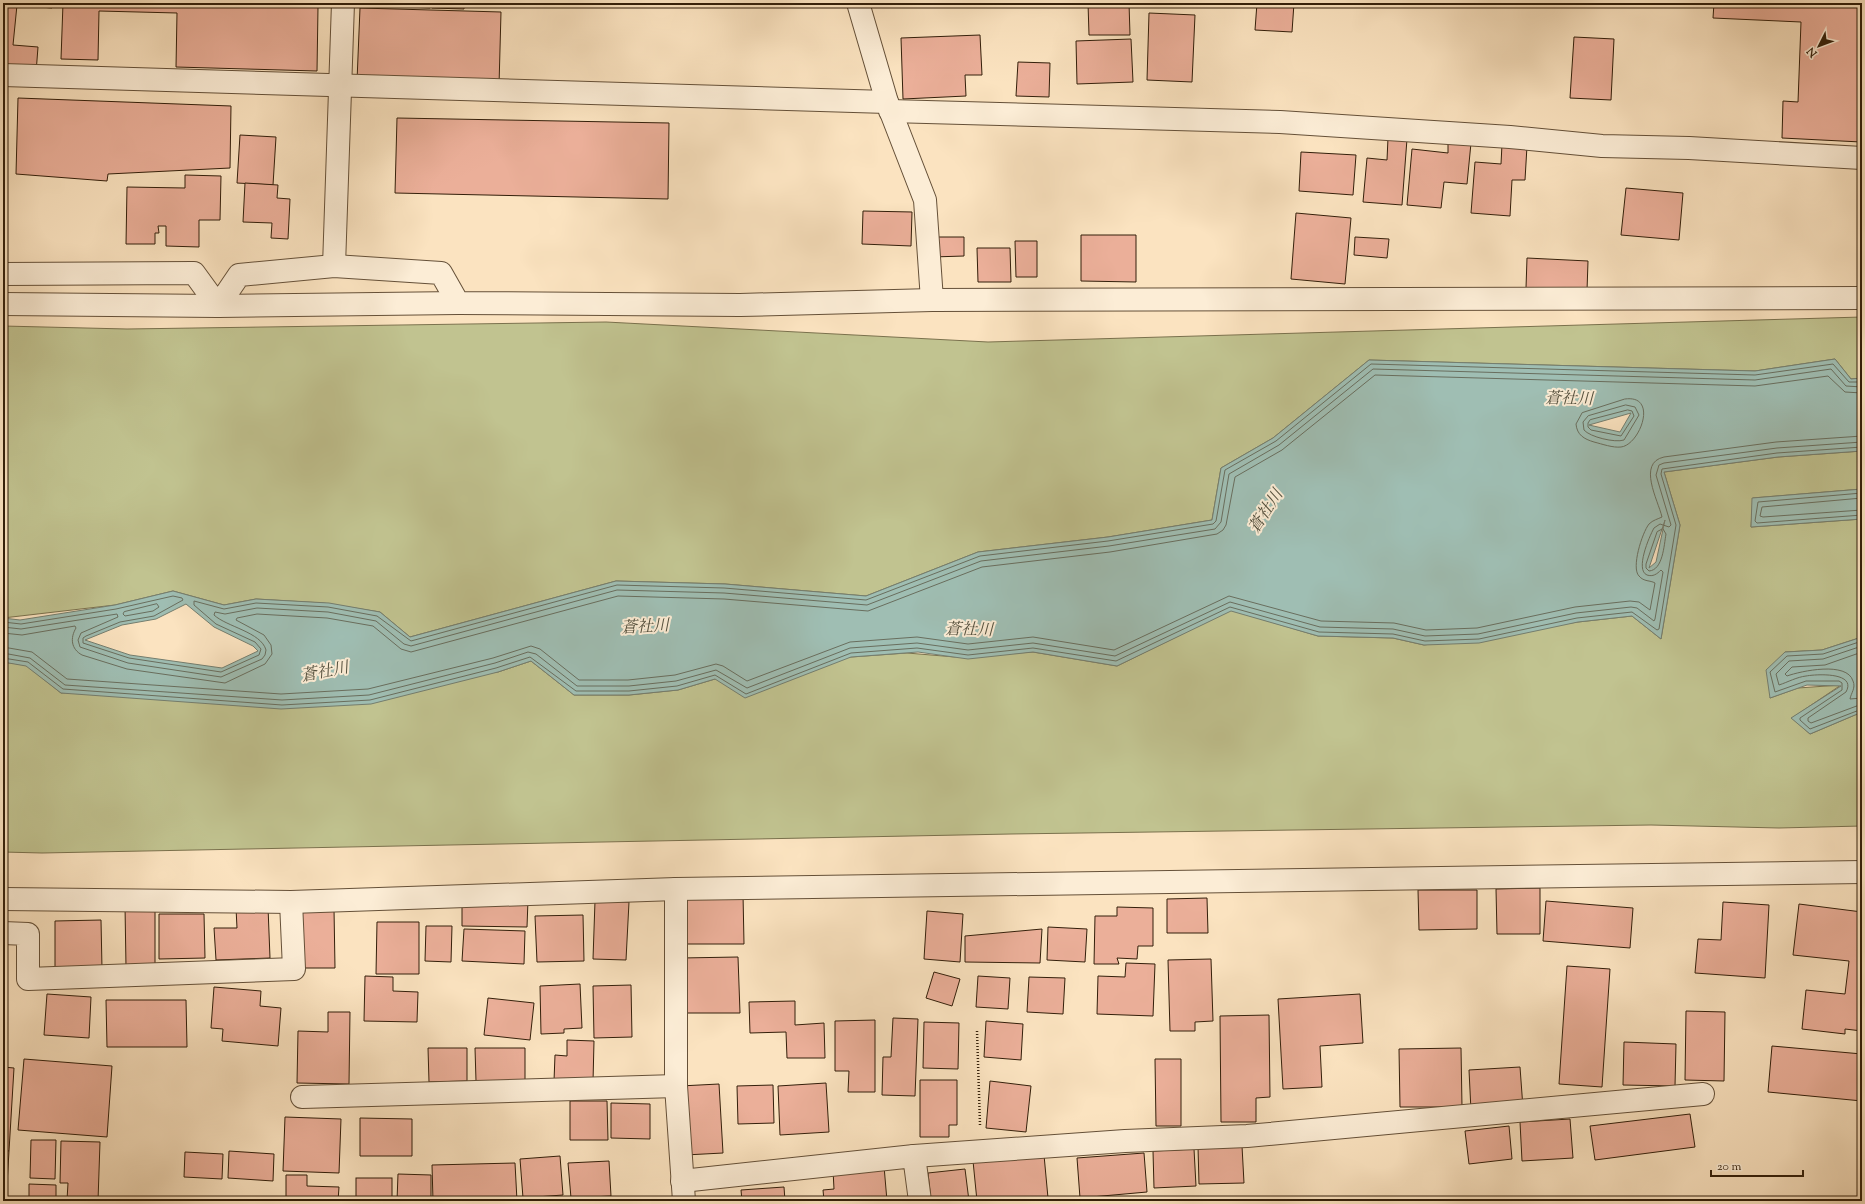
<svg xmlns="http://www.w3.org/2000/svg" width="1865" height="1204" viewBox="0 0 1865 1204" font-family="'Sorts Mill Goudy','Noto Serif JP',serif">
	<style>
		.green { fill: #c1c390; stroke: #7a714d }
		.water { fill: #9fbeb3; stroke: #747e6f; fill-rule: evenodd }
		.lines { fill: none; stroke-linecap: round; stroke-linejoin: round }
		.shore { stroke: #696e5e; stroke-width: 1 }
		.building { fill: #ebaf99; stroke: #331f0a }
		.minor-casing { stroke: #655038; stroke-width: 24 }
		.tertiary-casing { stroke: #655038; stroke-width: 24 }
		.path { stroke: #331f0a; stroke-width: 2.5; stroke-dasharray: 1 2; stroke-linecap: butt }
		.minor { stroke: #fcedd6; stroke-width: 22 }
		.tertiary { stroke: #fcedd6; stroke-width: 22 }
		.labels { text-anchor: middle; dominant-baseline: central; stroke-width: 4; stroke-linejoin: round; paint-order: stroke }
		.water-label { font-size: 16px; font-style: italic; fill: #534f3d; stroke: #fcedd6 }
	</style>
	<rect width="100%" height="100%" fill="#fbe3c0"/>
	<filter id="stains"><feTurbulence type="fractalNoise" baseFrequency=".005" numOctaves="4"/><feColorMatrix values="0 0 0 0 .2 0 0 0 0 .09 0 0 0 0 .02 0 0 0 .5 -.17"/></filter>
	<radialGradient id="worn" r=".72"><stop offset=".6" stop-color="#630" stop-opacity="0"/><stop offset="1" stop-color="#630" stop-opacity=".3"/></radialGradient>
	<g class="green">
		<polygon points="1862,317 1862,378 1851,379 1835,359 1755,371 1369,360 1273,438 1221,468 1212,520 1108,537 978,552 866,596 725,584 616,581 410,637 380,612 323,603 256,599 224,605 173,591 115,605 3,618 3,326 127,329 606,322 988,342"/>
		<polygon points="1862,451 1862,489 1753,498 1751,527 1862,519 1862,637 1822,650 1785,652 1770,698 1798,688 1841,685 1792,718 1810,734 1862,712 1862,826 1779,828 1651,825 1011,834 42,853 3,852 3,662 26,665 61,693 498,672 531,661 574,695 629,695 678,690 715,679 851,657 907,653 955,657 1033,652 1117,666 1231,610 1318,636 1393,638 1424,645 1578,622 1632,616 1661,639 1680,525 1664,472 1778,457"/>
	</g>
	<g class="water">
		<path d="M1835,359L1851,379L1862,378V451L1778,457L1664,472L1680,525L1661,639L1632,616L1578,622L1479,643L1424,645L1393,638L1318,636L1231,611L1117,666L1033,652L968,659L918,652L851,657L745,698L715,679L678,690L629,695H574L531,661L498,672L371,704L281,709L61,693L26,666L3,662V618L20,620L115,605L173,591L224,605L256,599L329,603L380,612L410,637L616,581L725,584L866,596L978,552L1108,537L1212,520L1221,468L1273,438L1369,360L1755,371ZM1631,413L1620,432L1589,425ZM1665,520L1656,562L1649,568ZM186,604L214,627L253,646L258,651L222,668L130,655L85,640L122,625L156,619Z"/>
		<polygon points="1862,489 1862,519 1751,527 1752,498"/>
		<polygon points="1862,637 1862,712 1810,734 1791,718 1841,686 1807,685 1770,698 1766,670 1785,652 1822,650"/>
	</g>
	<g class="lines">
		<g class="shore">
			<path d="M1625,399C1659,394 1640,445 1621,447C1613,448 1602,444 1594,442C1584,439 1577,435 1576,424L1582,413Z"/>
			<path d="M1626,405L1635,407L1639,415L1624,440C1615,443 1590,437 1584,430L1583,422L1588,416Z"/>
			<polygon points="1628,410 1632,411 1634,416 1621,436 1591,430 1588,427 1588,423 1590,420"/>
			<polyline points="1862,493 1758,502 1755,521 1757,523 1862,515"/>
			<polyline points="1862,498 1762,507 1760,516 1763,517 1862,510"/>
			<path d="M1663,529L1666,534C1664,545 1663,570 1649,571L1646,568V564L1657,532Z"/>
			<polygon points="157,604 159,607 153,611 125,616 123,614 124,612"/>
			<polyline points="3,622 21,624 116,609 173,596 182,598 183,600 154,616 120,622 86,636 83,638 83,643 129,658 221,672 259,655 261,649 255,642 216,624 194,605 194,601 224,609 256,603 328,607 377,616 411,641 617,585 724,588 866,600 980,556 1108,541 1213,524 1216,521 1225,470 1276,441 1371,364 1755,375 1833,364 1849,382 1862,382"/>
			<path d="M3,627L21,629L117,614L118,617L81,633L78,640L80,647L128,663L221,677L262,659L265,655L266,650C261,632 227,627 214,615L215,612L225,614L257,608L328,612L376,621L404,644L411,646L617,590L724,593L867,605L981,561L1109,546L1215,529L1221,522L1229,474L1279,445L1373,369L1755,380L1831,369L1846,386L1862,387"/>
			<path d="M3,633L22,635L75,626L76,628C70,638 71,649 82,655L127,669L225,683L265,664L272,654L271,645L264,635L236,620L237,618L257,614L327,618L373,626L401,649L411,652L618,596L724,599L868,611L982,567L1110,552L1217,534L1223,530L1226,525L1235,477L1282,450L1375,375L1755,386L1828,376L1845,392L1862,393"/>
			<polyline points="1862,641 1823,654 1787,656 1770,672 1775,692 1806,681 1839,681 1842,683 1842,690 1800,718 1800,720 1810,729 1862,709"/>
			<path d="M1862,646L1823,659L1789,661L1776,674L1779,685C1788,682 1797,677 1806,676C1817,674 1857,672 1846,692L1808,718V721L1811,723L1862,704"/>
			<path d="M3,647L32,652L67,679L281,694L368,689L493,658L531,646L540,649L579,680H628L675,675L716,664L723,666L747,681L850,642L917,637L968,644L1033,637L1114,650L1229,596L1321,621L1394,623L1426,630L1477,628L1575,607L1630,601L1639,602L1650,610L1655,583C1650,580 1644,582 1639,576C1631,568 1642,533 1649,524C1653,520 1658,519 1662,517C1658,500 1637,463 1664,457L1776,442L1862,436"/>
			<path d="M1862,652L1825,665L1792,667L1785,674L1787,676C1801,671 1847,661 1853,681C1856,688 1851,693 1850,699L1862,698"/>
			<path d="M3,653L30,658L65,685L282,700L369,695L495,663L528,652L536,654L577,686H629L676,681L716,670L747,688L850,648L917,643L968,650L1033,643L1115,656L1230,602L1320,627L1393,629L1425,636L1478,634L1576,613L1631,607L1637,608L1654,621L1655,619L1663,572L1661,570C1657,574 1653,577 1647,575C1635,570 1649,537 1654,528L1660,524L1669,527L1671,525L1656,475L1659,465L1664,463L1777,448L1862,442"/>
			<polyline points="3,658 28,662 63,689 282,705 370,700 496,668 530,657 576,691 629,691 677,686 715,675 746,694 851,653 917,648 968,655 1033,648 1116,661 1230,607 1319,632 1393,634 1425,641 1479,639 1577,618 1632,612 1657,630 1659,629 1676,525 1661,474 1662,469 1777,453 1862,447"/>
		</g>
	</g>
	<g class="building">
		<polygon points="3,3 52,3 52,8 17,5 13,45 38,47 36,73 3,71"/>
		<polygon points="63,3 300,3 300,7 318,7 317,71 176,67 177,13 99,11 98,60 61,59"/>
		<polygon points="383,3 430,3 430,8 383,6"/>
		<polygon points="432,3 464,3 464,9 432,8"/>
		<polygon points="1088,3 1129,3 1130,35 1089,35"/>
		<polygon points="1148,3 1186,3 1186,5"/>
		<polygon points="1257,3 1294,3 1292,32 1255,30"/>
		<polygon points="1574,3 1612,3 1612,5 1574,4"/>
		<polygon points="1714,3 1862,3 1861,142 1782,138 1783,101 1798,102 1801,22 1713,18"/>
		<polygon points="360,8 501,12 499,86 357,81"/>
		<polygon points="1149,13 1195,15 1192,82 1147,80"/>
		<polygon points="980,35 982,75 965,75 966,96 903,99 901,38"/>
		<polygon points="1574,37 1614,39 1611,100 1570,98"/>
		<polygon points="1131,39 1133,82 1077,84 1076,41"/>
		<polygon points="1018,62 1050,63 1049,97 1016,96"/>
		<polygon points="18,98 231,106 230,168 108,174 107,181 16,174"/>
		<polygon points="397,118 669,123 668,199 395,193"/>
		<polygon points="240,135 276,137 273,185 237,183"/>
		<polygon points="1388,138 1407,139 1402,205 1363,202 1367,158 1387,160"/>
		<polygon points="1448,141 1471,143 1467,184 1444,182 1441,208 1407,205 1412,149 1448,153"/>
		<polygon points="1502,144 1527,146 1525,180 1512,180 1510,216 1471,213 1475,162 1501,164"/>
		<polygon points="1301,152 1356,155 1353,195 1299,191"/>
		<polygon points="185,175 221,176 220,220 199,220 199,247 166,246 166,226 158,226 159,233 155,233 155,244 126,244 127,187 185,188"/>
		<polygon points="245,183 278,185 277,198 290,199 288,239 271,238 272,223 243,222"/>
		<polygon points="1626,188 1683,193 1679,240 1621,235"/>
		<polygon points="863,211 912,212 911,246 862,244"/>
		<polygon points="1296,213 1351,218 1345,284 1291,279"/>
		<polygon points="1081,235 1136,235 1136,282 1081,281"/>
		<polygon points="932,237 964,237 964,256 932,257"/>
		<polygon points="1355,237 1389,239 1387,258 1354,255"/>
		<polygon points="1015,241 1037,241 1037,277 1016,277"/>
		<polygon points="977,248 1010,248 1011,282 978,282"/>
		<polygon points="1527,258 1588,261 1587,291 1526,288"/>
		<polygon points="1540,888 1540,934 1497,934 1496,889"/>
		<polygon points="1418,890 1477,890 1477,929 1419,930"/>
		<polygon points="743,894 744,944 680,944 679,895"/>
		<polygon points="1207,898 1208,933 1167,933 1167,899"/>
		<polygon points="462,899 528,900 527,927 462,926"/>
		<polygon points="595,901 629,902 626,960 593,959"/>
		<polygon points="1546,901 1633,908 1630,948 1543,941"/>
		<polygon points="1723,902 1769,905 1765,978 1695,973 1698,939 1721,940"/>
		<polygon points="1799,904 1862,912 1862,1031 1845,1029 1845,1034 1802,1029 1806,990 1845,994 1849,961 1793,955"/>
		<polygon points="125,906 155,907 155,967 126,967"/>
		<polygon points="268,907 270,958 216,960 214,928 237,928 236,908"/>
		<polygon points="1117,907 1153,908 1153,946 1138,946 1137,959 1117,958 1119,964 1094,964 1095,916 1117,916"/>
		<polygon points="296,909 334,909 335,968 297,968"/>
		<polygon points="927,911 963,914 960,962 924,959"/>
		<polygon points="159,914 204,914 205,958 159,959"/>
		<polygon points="583,915 584,961 537,962 535,916"/>
		<polygon points="101,920 102,969 55,969 55,921"/>
		<polygon points="377,922 419,922 419,974 376,974"/>
		<polygon points="426,926 452,926 451,962 425,961"/>
		<polygon points="1048,927 1087,929 1085,962 1047,960"/>
		<polygon points="464,929 525,931 524,964 462,961"/>
		<polygon points="1042,929 1040,963 965,962 965,936"/>
		<polygon points="738,957 740,1013 683,1013 681,958"/>
		<polygon points="1211,959 1213,1021 1195,1022 1195,1031 1170,1031 1168,960"/>
		<polygon points="1126,963 1155,964 1153,1016 1097,1014 1098,976 1125,977"/>
		<polygon points="1567,966 1610,969 1602,1087 1559,1084"/>
		<polygon points="934,972 960,979 952,1006 926,998"/>
		<polygon points="365,976 393,977 393,991 418,992 417,1022 364,1021"/>
		<polygon points="978,976 1010,978 1008,1009 976,1007"/>
		<polygon points="1029,977 1065,978 1063,1014 1027,1012"/>
		<polygon points="580,984 582,1028 564,1029 564,1033 541,1034 540,986"/>
		<polygon points="631,985 632,1037 594,1038 593,986"/>
		<polygon points="214,987 261,991 260,1006 281,1008 278,1046 222,1041 223,1029 211,1028"/>
		<polygon points="47,994 91,997 89,1038 44,1035"/>
		<polygon points="1360,994 1363,1043 1320,1046 1322,1087 1283,1089 1278,999"/>
		<polygon points="488,998 534,1003 530,1040 484,1035"/>
		<polygon points="106,1000 186,1000 187,1047 107,1047"/>
		<polygon points="795,1001 795,1025 824,1023 825,1058 787,1058 786,1032 750,1033 749,1002"/>
		<polygon points="1686,1011 1725,1012 1724,1081 1685,1080"/>
		<polygon points="328,1012 350,1012 349,1084 297,1083 298,1031 328,1032"/>
		<polygon points="1269,1015 1270,1097 1256,1098 1256,1122 1221,1122 1220,1016"/>
		<polygon points="893,1018 918,1019 915,1096 882,1095 883,1057 891,1057"/>
		<polygon points="875,1020 875,1092 848,1092 849,1071 835,1071 835,1021"/>
		<polygon points="986,1021 1023,1024 1021,1060 984,1057"/>
		<polygon points="924,1022 959,1023 958,1069 923,1068"/>
		<polygon points="567,1040 594,1041 593,1082 554,1081 555,1055 567,1056"/>
		<polygon points="1624,1042 1676,1044 1675,1086 1623,1085"/>
		<polygon points="1772,1046 1862,1054 1862,1101 1768,1092"/>
		<polygon points="428,1048 467,1048 467,1081 429,1082"/>
		<polygon points="475,1048 525,1048 525,1081 476,1081"/>
		<polygon points="1461,1048 1462,1107 1400,1107 1399,1049"/>
		<polygon points="24,1059 112,1066 107,1137 18,1130"/>
		<polygon points="1155,1059 1181,1059 1181,1126 1156,1126"/>
		<polygon points="3,1067 14,1068 9,1151 3,1151"/>
		<polygon points="1520,1067 1523,1108 1471,1111 1469,1070"/>
		<polygon points="920,1080 957,1080 957,1125 949,1125 949,1137 920,1137"/>
		<polygon points="990,1081 1031,1086 1026,1132 986,1128"/>
		<polygon points="826,1083 829,1132 780,1135 778,1086"/>
		<polygon points="719,1084 723,1153 685,1155 680,1086"/>
		<polygon points="773,1085 774,1123 738,1124 737,1086"/>
		<polygon points="570,1101 607,1101 608,1140 570,1140"/>
		<polygon points="611,1103 650,1104 650,1139 611,1138"/>
		<polygon points="1690,1114 1695,1147 1595,1160 1590,1126"/>
		<polygon points="285,1117 341,1119 339,1173 283,1171"/>
		<polygon points="360,1118 412,1119 412,1156 360,1156"/>
		<polygon points="1570,1119 1573,1158 1522,1161 1520,1122"/>
		<polygon points="1509,1126 1512,1159 1469,1164 1465,1131"/>
		<polygon points="31,1140 56,1140 55,1179 30,1178"/>
		<polygon points="61,1141 100,1142 98,1201 67,1200 68,1183 60,1183"/>
		<polygon points="1242,1146 1244,1183 1199,1184 1198,1147"/>
		<polygon points="1194,1149 1196,1186 1154,1188 1153,1151"/>
		<polygon points="3,1151 9,1151 6,1201 3,1201"/>
		<polygon points="229,1151 274,1154 273,1181 228,1178"/>
		<polygon points="185,1152 223,1154 222,1179 184,1177"/>
		<polygon points="1144,1153 1147,1192 1080,1198 1077,1158"/>
		<polygon points="1044,1155 1048,1198 1017,1201 977,1201 973,1161"/>
		<polygon points="560,1156 563,1195 523,1198 520,1159"/>
		<polygon points="609,1161 611,1196 571,1198 568,1163"/>
		<polygon points="515,1163 517,1201 433,1201 432,1165"/>
		<polygon points="884,1166 887,1201 824,1201 823,1190 834,1189 833,1170"/>
		<polygon points="965,1169 969,1201 931,1201 928,1173"/>
		<polygon points="398,1174 431,1175 431,1201 397,1201"/>
		<polygon points="286,1175 307,1175 307,1186 339,1187 338,1201 286,1201"/>
		<rect x="356" y="1178" width="36" height="23"/>
		<polygon points="29,1184 56,1185 56,1201 29,1201"/>
		<polygon points="784,1187 785,1201 742,1201 741,1190"/>
	</g>
	<g class="lines">
		<defs>
			<g id="minor">
				<polyline points="858,3 887,102 925,200 932,300"/>
				<polyline points="3,75 887,102"/>
				<polyline points="890,111 1280,122 1510,137 1602,146 1689,148 1862,158"/>
				<polyline points="334,266 343,3"/>
				<polyline points="3,274 194,273 218,306 239,275 334,266 441,273 458,303 740,305 932,300 1862,298"/>
				<polyline points="3,304 218,306 458,303"/>
				<polyline points="676,889 676,1086 684,1201"/>
				<polyline points="3,933 28,934 28,979 294,969 291,902"/>
				<polyline points="302,1097 676,1086"/>
				<polyline points="914,1156 1125,1141 1247,1136 1703,1094"/>
				<polyline points="682,1181 914,1156 920,1201"/>
			</g>
			<polyline id="tertiary" points="3,899 291,902 676,889 1862,872"/>
		</defs>
		<use href="#minor" class="minor-casing"/>
		<use href="#tertiary" class="tertiary-casing"/>
		<polyline class="path" points="977,1031 980,1125"/>
		<use href="#minor" class="minor"/>
		<use href="#tertiary" class="tertiary"/>
	</g>
	<g class="labels">
		<g class="water-label">
			<text transform="translate(1569 400) rotate(1)">蒼社川</text>
			<text transform="translate(1267 512) rotate(-57)">蒼社川</text>
			<text transform="translate(645 628) rotate(-3)">蒼社川</text>
			<text transform="translate(969 631) rotate(1)">蒼社川</text>
			<text transform="translate(325 673) rotate(-11)">蒼社川</text>
		</g>
	</g>
	<rect width="1865" height="1204" fill="none" stroke="#fbe3c0" stroke-width="16"/>
	<rect x="4" y="4" width="1857" height="1196" fill="none" stroke="#331f0a" stroke-width="2"/>
	<rect x="8" y="8" width="1849" height="1188" fill="none" stroke="#331f0a"/>
	<g transform="translate(1819 46) rotate(228)" stroke="#fcedd6" stroke-width="3" paint-order="stroke">
	<path d="M0-3L7 15L0 10L-7 15Z" fill="#331f0a"/>
	<text y="-6" font-size="11" font-weight="bold" text-anchor="middle" fill="#331f0a">N</text>
	</g>
	<path d="M1711 1170v6h92v-6" fill="none" stroke="#331f0a" stroke-width="2"/>
	<text x="1717" y="1170" font-size="12" fill="#331f0a" stroke="#fcedd6" stroke-width="3" paint-order="stroke">20 m</text>
	<rect width="100%" height="100%" filter="url(#stains)"/>
	<rect width="100%" height="100%" fill="url(#worn)"/>
</svg>
